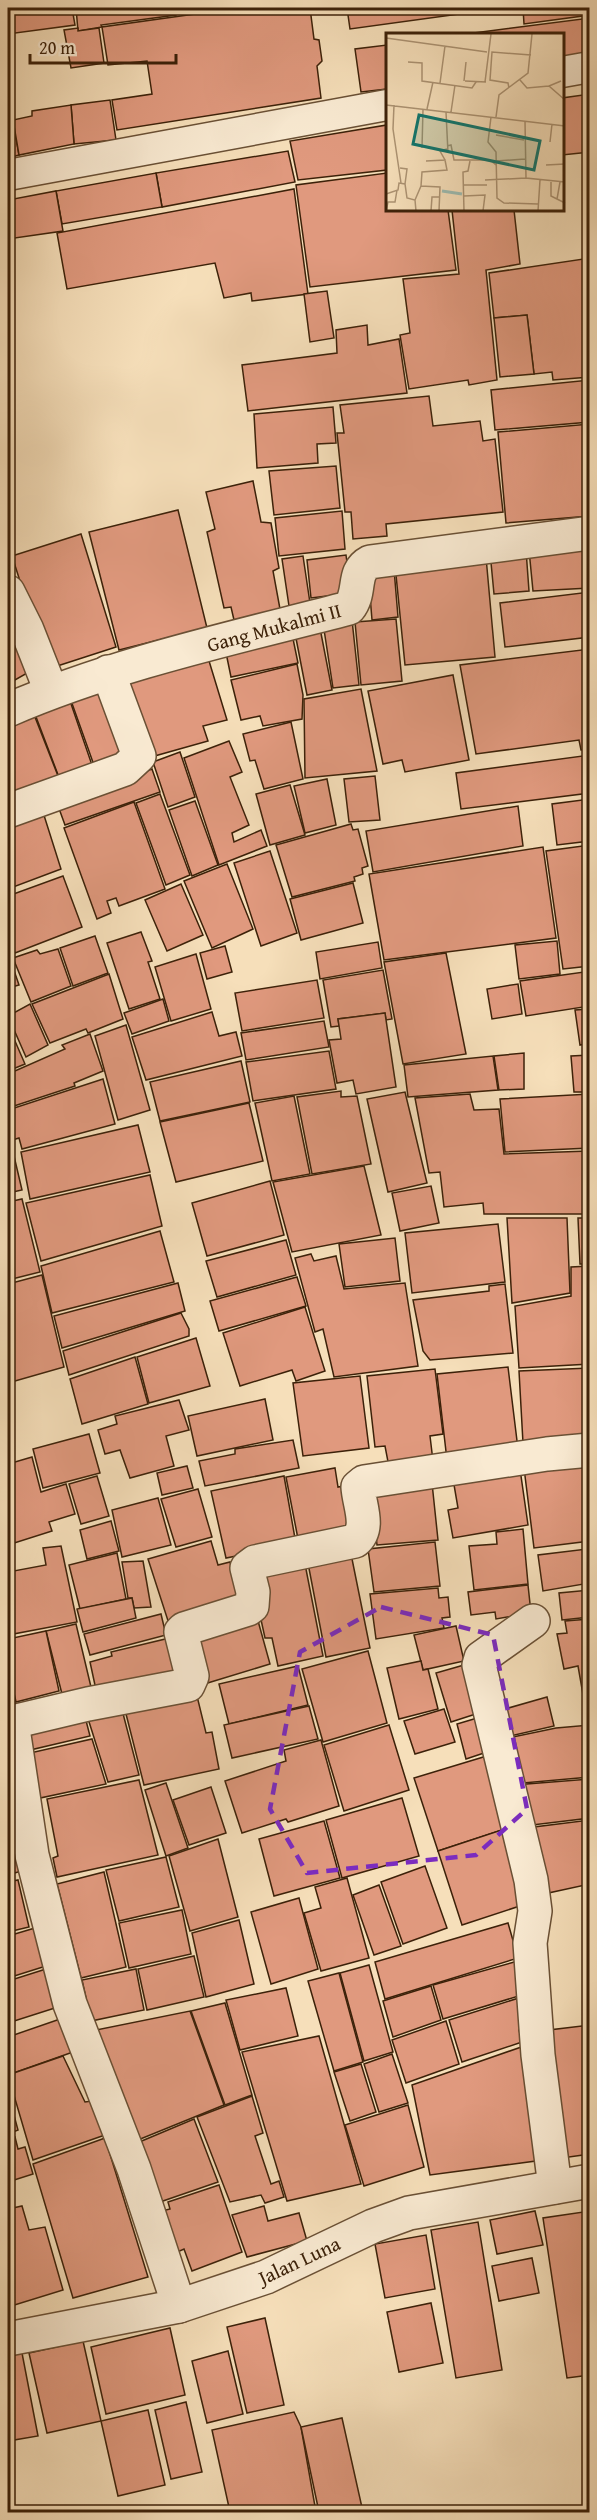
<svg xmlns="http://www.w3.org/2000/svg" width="597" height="2520" viewBox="0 0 597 2520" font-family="'Gentium Book Plus',serif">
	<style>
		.building { fill: #e0997e; stroke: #3c2109; stroke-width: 1.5 }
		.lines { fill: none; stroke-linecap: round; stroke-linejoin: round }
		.lane-casing { stroke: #6a5035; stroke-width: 33 }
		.street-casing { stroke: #6a5035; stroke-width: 36 }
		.lane { stroke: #f9ead2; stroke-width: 30 }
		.street { stroke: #f9ead2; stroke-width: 33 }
		.marked { fill: none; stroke: #7b2cbf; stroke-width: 4.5; stroke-dasharray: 12 8; stroke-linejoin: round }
		.labels { text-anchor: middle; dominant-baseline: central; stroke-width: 5; stroke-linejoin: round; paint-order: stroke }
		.street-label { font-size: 20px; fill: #3c2109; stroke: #f9ead2 }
		.inset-river { fill: none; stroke: #9dbcb2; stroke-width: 3 }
		.inset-road { fill: none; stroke: #ac9373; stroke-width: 1.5 }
		.view { fill: #0f766e; fill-opacity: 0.15; stroke: #0f766e; stroke-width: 3 }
		.inset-edge { fill: none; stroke: #3c2109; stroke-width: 3 }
	</style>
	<rect width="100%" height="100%" fill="#f6dfba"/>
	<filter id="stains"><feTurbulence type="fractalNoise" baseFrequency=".00333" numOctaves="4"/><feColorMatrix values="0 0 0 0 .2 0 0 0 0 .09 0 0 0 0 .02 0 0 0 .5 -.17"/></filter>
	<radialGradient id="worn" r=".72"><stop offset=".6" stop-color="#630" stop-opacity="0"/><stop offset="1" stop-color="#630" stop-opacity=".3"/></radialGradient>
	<g class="building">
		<polygon points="8,8 72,8 75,25 8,34"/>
		<polygon points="76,8 175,8 176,15 101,25 102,27 78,31"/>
		<polygon points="238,8 310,8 314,39 319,40 322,61 317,66 321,98 117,130 112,100 152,94 147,61 108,65 102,27"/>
		<polygon points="347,8 503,8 350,29"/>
		<polygon points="523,8 590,8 590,15 524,24"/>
		<polygon points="590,18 590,60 562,64 562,34 466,34"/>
		<polygon points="78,28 78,31 99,28 104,63 71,68 64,30"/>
		<polygon points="387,45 387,89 361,92 355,49"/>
		<polygon points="590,94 590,152 562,155 562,98"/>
		<polygon points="110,100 116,140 74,144 71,105"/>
		<polygon points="10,104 19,155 8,158 8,105"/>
		<polygon points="71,105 74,144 19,155 13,120 32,116 32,111"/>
		<polygon points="387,125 387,170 298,180 290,141"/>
		<polygon points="288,151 295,182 162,207 156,173"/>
		<polygon points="156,173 162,207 62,224 56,191"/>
		<polygon points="387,173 387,210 448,210 456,270 310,287 296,185"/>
		<polygon points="294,189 308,294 252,301 251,293 224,298 215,263 67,289 57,233"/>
		<polygon points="56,191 63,231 8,239 8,200"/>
		<polygon points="452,210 514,210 520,264 486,270 497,380 469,385 468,380 409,389 400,335 410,333 403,279 459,274"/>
		<polygon points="590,258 590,377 553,380 552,372 534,374 527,315 494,318 489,273"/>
		<polygon points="327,291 334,338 310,342 304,294"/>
		<polygon points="527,315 534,374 500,377 494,318"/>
		<polygon points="367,325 368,345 399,339 407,393 248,411 242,365 337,353 336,330"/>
		<polygon points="590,380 590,422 495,430 491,390"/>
		<polygon points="429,396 433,426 480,421 483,441 495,439 503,512 386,524 387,536 353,539 351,512 345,512 337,433 344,433 340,405"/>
		<polygon points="333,407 336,443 317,444 318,463 257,468 254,414"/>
		<polygon points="590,424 590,516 506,523 498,432"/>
		<polygon points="336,466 340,508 274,515 269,471"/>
		<polygon points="253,481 261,522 271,523 279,568 273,571 280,609 234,620 231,607 224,608 207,532 215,529 206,492"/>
		<polygon points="178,510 207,628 119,650 89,532"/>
		<polygon points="342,511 345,549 279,556 275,518"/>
		<polygon points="81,534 116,647 48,669 12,556"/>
		<polygon points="590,547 590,588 533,591 529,550"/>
		<polygon points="526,550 529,591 494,594 490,552"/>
		<polygon points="346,555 351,593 311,598 307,560"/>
		<polygon points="303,556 310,603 289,606 282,559"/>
		<polygon points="486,557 495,657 405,665 395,565"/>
		<polygon points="394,569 398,617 372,620 368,571"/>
		<polygon points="590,592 590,637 505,647 500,603"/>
		<polygon points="396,619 402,681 361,685 355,622"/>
		<polygon points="352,620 359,685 333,688 323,623"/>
		<polygon points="319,623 332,690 307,695 294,628"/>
		<polygon points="8,624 36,668 8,684"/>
		<polygon points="291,629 298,663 231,677 224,643"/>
		<polygon points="590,649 590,749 581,750 579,740 476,754 460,665"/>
		<polygon points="206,651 227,720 203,726 208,741 151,757 127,673"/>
		<polygon points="297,664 303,695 302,719 263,726 260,716 241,720 231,680"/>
		<polygon points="453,675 469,760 405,772 402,760 383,764 368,691"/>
		<polygon points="108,680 133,754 95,768 69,695"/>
		<polygon points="361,689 377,771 305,778 304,699"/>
		<polygon points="68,695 93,768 60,780 33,709"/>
		<polygon points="33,712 60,781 16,795 8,775 8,727 12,726 11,722"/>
		<polygon points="291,722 303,779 264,789 255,760 250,761 243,734"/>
		<polygon points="229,741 242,772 230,777 249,825 232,833 234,842 261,830 267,846 219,865 184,758"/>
		<polygon points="180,752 195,797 168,807 153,762"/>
		<polygon points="590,755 590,793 461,809 456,773"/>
		<polygon points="152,769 160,792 65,825 57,803"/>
		<polygon points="375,776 380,820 349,822 344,779"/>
		<polygon points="327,779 336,825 305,833 294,786"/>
		<polygon points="290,785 305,835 270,845 256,794"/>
		<polygon points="160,794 190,875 166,885 136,803"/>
		<polygon points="590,799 590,841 557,845 552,804"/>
		<polygon points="195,801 218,865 192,876 169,810"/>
		<polygon points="134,802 165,889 119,906 116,898 107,901 111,913 97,919 64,828"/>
		<polygon points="518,806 523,846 373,872 366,831"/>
		<polygon points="42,809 61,869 8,889 8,819"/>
		<polygon points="351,824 353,830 358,829 368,866 362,868 363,874 354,877 355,881 292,897 276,845"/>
		<polygon points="590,845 590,966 563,969 546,851"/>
		<polygon points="543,847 556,938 384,960 369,874"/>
		<polygon points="270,851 297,933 261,946 234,863"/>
		<polygon points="227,864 253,929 212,948 184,881"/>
		<polygon points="63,876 82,927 15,953 8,935 8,896"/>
		<polygon points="353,883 363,923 301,940 290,899"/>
		<polygon points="181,884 203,935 167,951 145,900"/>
		<polygon points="141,932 152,961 148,962 160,999 129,1009 107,943"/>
		<polygon points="95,936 108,973 73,986 60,948"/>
		<polygon points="557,941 560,974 519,979 515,945"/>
		<polygon points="378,942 382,968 320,979 316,952"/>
		<polygon points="225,946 232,972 207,979 200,953"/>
		<polygon points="58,949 71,986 31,1002 13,958 37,950 40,954"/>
		<polygon points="8,953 19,985 8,988"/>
		<polygon points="446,953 466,1054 403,1064 384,962"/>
		<polygon points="196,954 211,1009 171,1021 155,967"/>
		<polygon points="383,970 392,1019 386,1020 385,1013 338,1019 339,1026 331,1027 323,980"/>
		<polygon points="584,972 590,1006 526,1016 520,981"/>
		<polygon points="109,974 123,1019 88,1033 86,1029 50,1043 32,1004"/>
		<polygon points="317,980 324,1018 242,1031 235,993"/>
		<polygon points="518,984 522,1014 492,1019 487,989"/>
		<polygon points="163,999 169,1021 132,1034 124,1013"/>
		<polygon points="30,1004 48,1045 26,1057 8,1016"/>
		<polygon points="590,1009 590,1043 580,1045 575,1010"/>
		<polygon points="212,1012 219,1036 236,1032 242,1056 146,1080 132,1037"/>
		<polygon points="385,1013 396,1087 356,1094 353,1080 337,1083 329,1040 341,1039 338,1019"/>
		<polygon points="324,1021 329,1047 246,1060 241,1033"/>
		<polygon points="8,1025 25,1064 8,1071"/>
		<polygon points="126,1025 150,1110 118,1120 95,1036"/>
		<polygon points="90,1034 103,1071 74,1083 75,1086 8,1108 8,1074 65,1049 62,1045"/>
		<polygon points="329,1051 336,1089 253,1101 246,1062"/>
		<polygon points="524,1053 524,1089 499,1090 494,1056"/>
		<polygon points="590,1055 590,1092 574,1092 571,1056"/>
		<polygon points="493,1056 498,1090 408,1097 404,1065"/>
		<polygon points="241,1061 250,1102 160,1121 150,1082"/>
		<polygon points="103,1079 115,1124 22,1149 19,1138 9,1141 8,1110"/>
		<polygon points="341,1091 341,1097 357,1096 371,1164 312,1174 297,1097"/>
		<polygon points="405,1092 427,1183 388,1192 367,1099"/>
		<polygon points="470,1094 474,1110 499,1109 504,1154 590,1151 590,1214 484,1214 483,1203 444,1207 440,1172 429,1173 415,1098"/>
		<polygon points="590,1094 590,1148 505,1152 500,1099"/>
		<polygon points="294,1096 310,1174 272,1181 255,1103"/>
		<polygon points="249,1103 263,1161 176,1182 160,1122"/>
		<polygon points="138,1125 150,1172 30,1199 21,1152"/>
		<polygon points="14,1156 22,1190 8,1193 8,1157"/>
		<polygon points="364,1166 381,1235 292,1252 273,1182"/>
		<polygon points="150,1175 162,1226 41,1261 26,1203"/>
		<polygon points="270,1181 284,1235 207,1256 192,1203"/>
		<polygon points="431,1186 439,1223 400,1231 392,1193"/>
		<polygon points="22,1199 40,1272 8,1280 8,1202"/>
		<polygon points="507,1218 567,1218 570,1293 512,1303"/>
		<polygon points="578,1218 590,1218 590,1264 580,1264"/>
		<polygon points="498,1224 505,1282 412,1293 405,1233"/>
		<polygon points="160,1231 174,1282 52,1313 41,1266"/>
		<polygon points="395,1238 400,1281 345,1287 339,1244"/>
		<polygon points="286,1240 296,1275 217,1297 206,1261"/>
		<polygon points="311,1254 314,1261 336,1256 344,1289 405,1283 418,1366 334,1377 323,1329 315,1332 295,1258"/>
		<polygon points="590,1266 590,1364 519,1368 515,1306 571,1296 571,1267"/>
		<polygon points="42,1275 64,1367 8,1383 8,1284"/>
		<polygon points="297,1277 306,1306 219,1331 210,1301"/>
		<polygon points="178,1283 185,1311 62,1348 54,1316"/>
		<polygon points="505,1284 513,1353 430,1360 423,1351 413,1300 489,1291 489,1286"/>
		<polygon points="305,1307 325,1371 296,1381 292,1370 240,1386 223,1333"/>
		<polygon points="181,1313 189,1329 189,1336 69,1375 63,1351"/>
		<polygon points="196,1338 210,1386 149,1403 137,1357"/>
		<polygon points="135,1357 148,1404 82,1424 70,1379"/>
		<polygon points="508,1367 518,1449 447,1460 437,1374"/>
		<polygon points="590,1368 590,1443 523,1443 519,1371"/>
		<polygon points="435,1369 443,1434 430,1436 433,1461 389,1467 385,1446 375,1447 367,1376"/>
		<polygon points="360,1376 369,1448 303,1456 293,1383"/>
		<polygon points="265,1399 273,1440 197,1456 188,1416"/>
		<polygon points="179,1400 189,1430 166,1436 174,1466 130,1478 120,1450 105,1454 98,1430 117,1424 115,1416"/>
		<polygon points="89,1434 100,1473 43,1488 33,1449"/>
		<polygon points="293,1440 299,1468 205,1486 199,1461 235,1454 235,1449"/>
		<polygon points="32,1457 41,1492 66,1484 75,1514 49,1522 52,1531 8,1545 8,1464"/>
		<polygon points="590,1462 590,1541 534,1548 524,1468"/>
		<polygon points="187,1466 193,1488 162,1495 157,1473"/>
		<polygon points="335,1468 338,1487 349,1485 357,1533 299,1544 286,1477"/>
		<polygon points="520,1469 528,1525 453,1538 448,1510 458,1508 453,1479"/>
		<polygon points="97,1476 109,1516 81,1524 69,1484"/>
		<polygon points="284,1476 296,1544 226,1558 211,1491"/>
		<polygon points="432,1483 438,1540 377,1545 371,1490"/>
		<polygon points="198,1489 212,1537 176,1547 161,1499"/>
		<polygon points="158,1498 171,1545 122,1557 112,1510"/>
		<polygon points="111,1521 119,1551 87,1559 80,1530"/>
		<polygon points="523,1529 528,1584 474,1590 469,1546 497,1544 496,1532"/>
		<polygon points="211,1541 218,1565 230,1562 240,1598 171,1630 148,1559"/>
		<polygon points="435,1542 440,1586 374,1592 368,1549"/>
		<polygon points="61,1546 77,1622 8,1635 8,1572 46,1565 43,1548"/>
		<polygon points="350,1549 370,1648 326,1657 307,1558"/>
		<polygon points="587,1549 590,1583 543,1591 538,1555"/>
		<polygon points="117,1553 126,1599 80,1609 69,1565"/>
		<polygon points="304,1559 323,1656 278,1666 272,1638 265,1638 258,1606 257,1569"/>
		<polygon points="143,1561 151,1607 134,1608 132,1598 128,1598 122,1562"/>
		<polygon points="528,1585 531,1613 496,1619 495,1612 471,1615 468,1592"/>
		<polygon points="438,1588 439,1598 448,1597 450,1617 442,1618 444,1628 376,1639 370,1594"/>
		<polygon points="590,1590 590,1617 562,1620 559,1593"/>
		<polygon points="132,1598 136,1618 83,1632 77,1609"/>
		<polygon points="255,1610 270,1664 201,1685 184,1632"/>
		<polygon points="161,1614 166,1635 90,1655 84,1634"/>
		<polygon points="590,1619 590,1723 588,1723 578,1666 564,1669 557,1634 567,1633 565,1621"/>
		<polygon points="76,1624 91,1687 62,1694 46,1631"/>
		<polygon points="456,1626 464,1661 423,1670 414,1635"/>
		<polygon points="46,1631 59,1691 16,1702 8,1666 8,1639"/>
		<polygon points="178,1636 190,1679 98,1699 90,1662 112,1656 111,1652"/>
		<polygon points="368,1651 387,1723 323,1742 302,1669"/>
		<polygon points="421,1661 423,1670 428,1669 438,1709 399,1719 387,1668"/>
		<polygon points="471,1663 485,1711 451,1722 436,1673"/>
		<polygon points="298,1666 308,1705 229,1724 219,1684"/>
		<polygon points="196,1692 206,1733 212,1732 219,1769 144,1785 124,1706"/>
		<polygon points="547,1697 554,1726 506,1737 498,1711"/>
		<polygon points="120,1702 139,1775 108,1782 85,1709"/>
		<polygon points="309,1706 318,1739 232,1758 224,1725"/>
		<polygon points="83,1709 90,1736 30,1750 23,1721"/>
		<polygon points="444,1709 455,1742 415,1754 404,1721"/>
		<polygon points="484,1716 493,1750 466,1759 457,1724"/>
		<polygon points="389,1725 409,1790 344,1811 324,1745"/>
		<polygon points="590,1725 590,1777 512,1784 499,1740 556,1728"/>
		<polygon points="92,1739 106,1784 40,1798 30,1753"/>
		<polygon points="321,1740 339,1806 288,1822 286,1819 242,1833 225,1781 286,1761 284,1750"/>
		<polygon points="490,1755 511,1827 438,1851 414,1778"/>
		<polygon points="590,1779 590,1818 524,1826 514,1785"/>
		<polygon points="139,1780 158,1855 57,1877 53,1858 58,1856 47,1799"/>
		<polygon points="166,1783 188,1848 166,1856 145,1790"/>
		<polygon points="211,1787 226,1833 189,1845 173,1800"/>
		<polygon points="402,1798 419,1856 342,1878 326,1820"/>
		<polygon points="590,1820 590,1884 539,1895 526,1828"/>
		<polygon points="324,1821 340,1878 274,1896 259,1839"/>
		<polygon points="16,1823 28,1869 8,1875 8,1825"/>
		<polygon points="511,1827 532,1902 462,1925 438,1851"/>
		<polygon points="218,1839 238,1917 190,1931 169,1856"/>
		<polygon points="166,1857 179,1907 119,1921 106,1870"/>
		<polygon points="425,1866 447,1928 403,1944 381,1882"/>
		<polygon points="104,1872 126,1967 81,1978 57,1884"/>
		<polygon points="347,1878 369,1958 321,1971 304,1913 321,1908 315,1887"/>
		<polygon points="18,1880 29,1927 8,1932 8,1882"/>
		<polygon points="379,1885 401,1946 374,1955 353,1895"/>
		<polygon points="299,1898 318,1969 271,1984 251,1912"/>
		<polygon points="182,1910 191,1954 129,1968 119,1923"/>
		<polygon points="239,1920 254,1984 206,1997 192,1933"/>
		<polygon points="508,1923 518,1958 385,1999 375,1962"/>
		<polygon points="35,1928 46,1966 8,1978 8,1936"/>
		<polygon points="194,1956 204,1997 147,2010 138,1969"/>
		<polygon points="518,1961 522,1995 443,2019 433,1985"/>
		<polygon points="369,1965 393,2052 364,2061 340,1973"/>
		<polygon points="46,1969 58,2007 8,2023 8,1981"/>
		<polygon points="136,1969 144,2010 91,2021 82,1980"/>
		<polygon points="339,1973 363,2062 334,2071 308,1981"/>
		<polygon points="431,1986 441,2020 393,2037 383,2001"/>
		<polygon points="286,1988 298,2036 240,2050 226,2000"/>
		<polygon points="522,1997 531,2026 519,2030 522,2042 462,2062 449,2020"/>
		<polygon points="225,2003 252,2095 225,2105 191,2011"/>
		<polygon points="190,2011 224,2105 133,2142 91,2031"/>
		<polygon points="63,2018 73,2052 8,2075 8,2037"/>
		<polygon points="446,2021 459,2064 406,2083 392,2040"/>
		<polygon points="590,2025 590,2154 562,2158 549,2030"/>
		<polygon points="319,2036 361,2184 287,2201 242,2052"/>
		<polygon points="527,2045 543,2160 430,2175 412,2085"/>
		<polygon points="392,2054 408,2103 379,2112 364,2064"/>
		<polygon points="63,2056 85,2102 92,2101 105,2135 33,2160 8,2075"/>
		<polygon points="361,2064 376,2112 350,2121 334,2072"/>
		<polygon points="8,2093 18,2130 8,2134"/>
		<polygon points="252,2096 263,2133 255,2136 271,2184 279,2181 284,2197 265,2203 261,2195 230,2202 197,2117"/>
		<polygon points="408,2105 424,2167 364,2186 345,2125"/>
		<polygon points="194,2119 218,2182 160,2202 137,2143"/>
		<polygon points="15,2137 18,2149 25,2147 33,2174 8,2182 8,2139"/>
		<polygon points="105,2138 148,2277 73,2298 33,2164"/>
		<polygon points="219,2185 242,2252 192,2271 184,2249 173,2254 158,2212 170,2209 168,2202"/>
		<polygon points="22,2206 29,2230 45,2227 63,2290 8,2307 8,2209"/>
		<polygon points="264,2206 268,2221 299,2213 307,2241 247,2257 232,2215"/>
		<polygon points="535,2211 543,2245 497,2254 490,2220"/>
		<polygon points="590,2211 590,2375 567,2378 543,2218"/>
		<polygon points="478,2222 502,2370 456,2378 431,2230"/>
		<polygon points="426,2235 435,2289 385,2298 375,2244"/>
		<polygon points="532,2258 539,2293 499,2301 492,2266"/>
		<polygon points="431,2303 443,2363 399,2372 387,2312"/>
		<polygon points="265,2318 284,2405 247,2413 227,2327"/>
		<polygon points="170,2328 185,2395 106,2414 91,2347"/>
		<polygon points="83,2341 101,2421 47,2433 29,2353"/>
		<polygon points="228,2351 243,2414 207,2423 192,2361"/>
		<polygon points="22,2353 38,2436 8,2441 8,2356"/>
		<polygon points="186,2402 202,2472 171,2479 155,2410"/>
		<polygon points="148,2410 165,2485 118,2496 101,2421"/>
		<polygon points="294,2412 301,2427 316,2512 230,2512 212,2430"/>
		<polygon points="342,2418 363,2512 319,2512 301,2427"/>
	</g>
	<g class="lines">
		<defs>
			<g id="lane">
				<polyline points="562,72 590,67"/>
				<polyline points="8,175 387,105"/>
			</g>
			<g id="street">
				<polyline points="8,592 27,630 51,691"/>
				<path d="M8,710C117,663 234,638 349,608C362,592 351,572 370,562L590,533"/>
				<polyline points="8,811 125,769 139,756 108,672"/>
				<polyline points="533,1621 481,1658 479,1665 531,1880 535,1911 530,1943 538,2055 555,2187"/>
				<polyline points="12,1722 32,1855 70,2004 134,2169 179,2306"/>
				<path d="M8,1723L88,1704L188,1685L192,1676L181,1632L184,1629L248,1609L252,1606L253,1592L247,1568L255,1562L355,1541C371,1528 359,1505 358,1487L364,1482L547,1454L590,1450"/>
				<polyline points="8,2339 179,2306 266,2277 373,2226 409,2213 590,2181"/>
			</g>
		</defs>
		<use href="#lane" class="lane-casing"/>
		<use href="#street" class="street-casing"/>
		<use href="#lane" class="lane"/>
		<use href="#street" class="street"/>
	</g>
	<path class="marked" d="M381,1607L493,1635L527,1809L476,1855L307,1873L270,1809L300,1652Z"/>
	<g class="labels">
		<g class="street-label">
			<text transform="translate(274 627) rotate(-15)">Gang Mukalmi II</text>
			<text transform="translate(299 2260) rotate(-25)">Jalan Luna</text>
		</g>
	</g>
	<g transform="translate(386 33)">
		<rect width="178" height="178" fill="#f6dfba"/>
		<path class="inset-river" d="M56,158L76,161"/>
		<path class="inset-road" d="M0,5L101,19M22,29L36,30V48L86,55L90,49M134,47L141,55L163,53M78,48L80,29M79,48L100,49M175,48L163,53L179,67M99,49L105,1M54,50L59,13M123,55L122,50L104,47L106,19L145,22M0,72L179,93M8,72L7,96L15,150M41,76L47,49M60,79L62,120M65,79L69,52M105,84L102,109L110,119L111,165L118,170L152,171M110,84L113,62L142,40L146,1M139,88L140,145L179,149M110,102L138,107M164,109L166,91M61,113L65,112L68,127H104L110,132M36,115L37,76M40,128L59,127L54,118L61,116M110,128L139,126M160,132L179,131M14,135L21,136L19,151M99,147L140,145M165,149V163L171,166M174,149L171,166L179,170M78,152H101M35,153L36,139L61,137L59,127M0,161L12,157L13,150L19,151L21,165L29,167L30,178M78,163L99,162L97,178M29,167L35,153L54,154L53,178M0,178L2,169H9L11,157M45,178L46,164H54M78,178L77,139L82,138L84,128M152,178L154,147"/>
		<path class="view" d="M33,82L154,108L148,137L27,111Z"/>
		<rect width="178" height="178" class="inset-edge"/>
	</g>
	<rect width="597" height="2520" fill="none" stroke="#f6dfba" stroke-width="30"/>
	<rect x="9" y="9" width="579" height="2502" fill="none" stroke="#3c2109" stroke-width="3"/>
	<rect x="15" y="15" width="567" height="2490" fill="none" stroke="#3c2109" stroke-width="1.5"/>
	<path d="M30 54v9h146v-9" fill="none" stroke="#3c2109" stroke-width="3"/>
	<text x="39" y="54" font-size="18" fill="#3c2109" stroke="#f9ead2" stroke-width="4.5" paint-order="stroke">20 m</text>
	<rect width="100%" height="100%" filter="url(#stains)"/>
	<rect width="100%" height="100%" fill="url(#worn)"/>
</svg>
